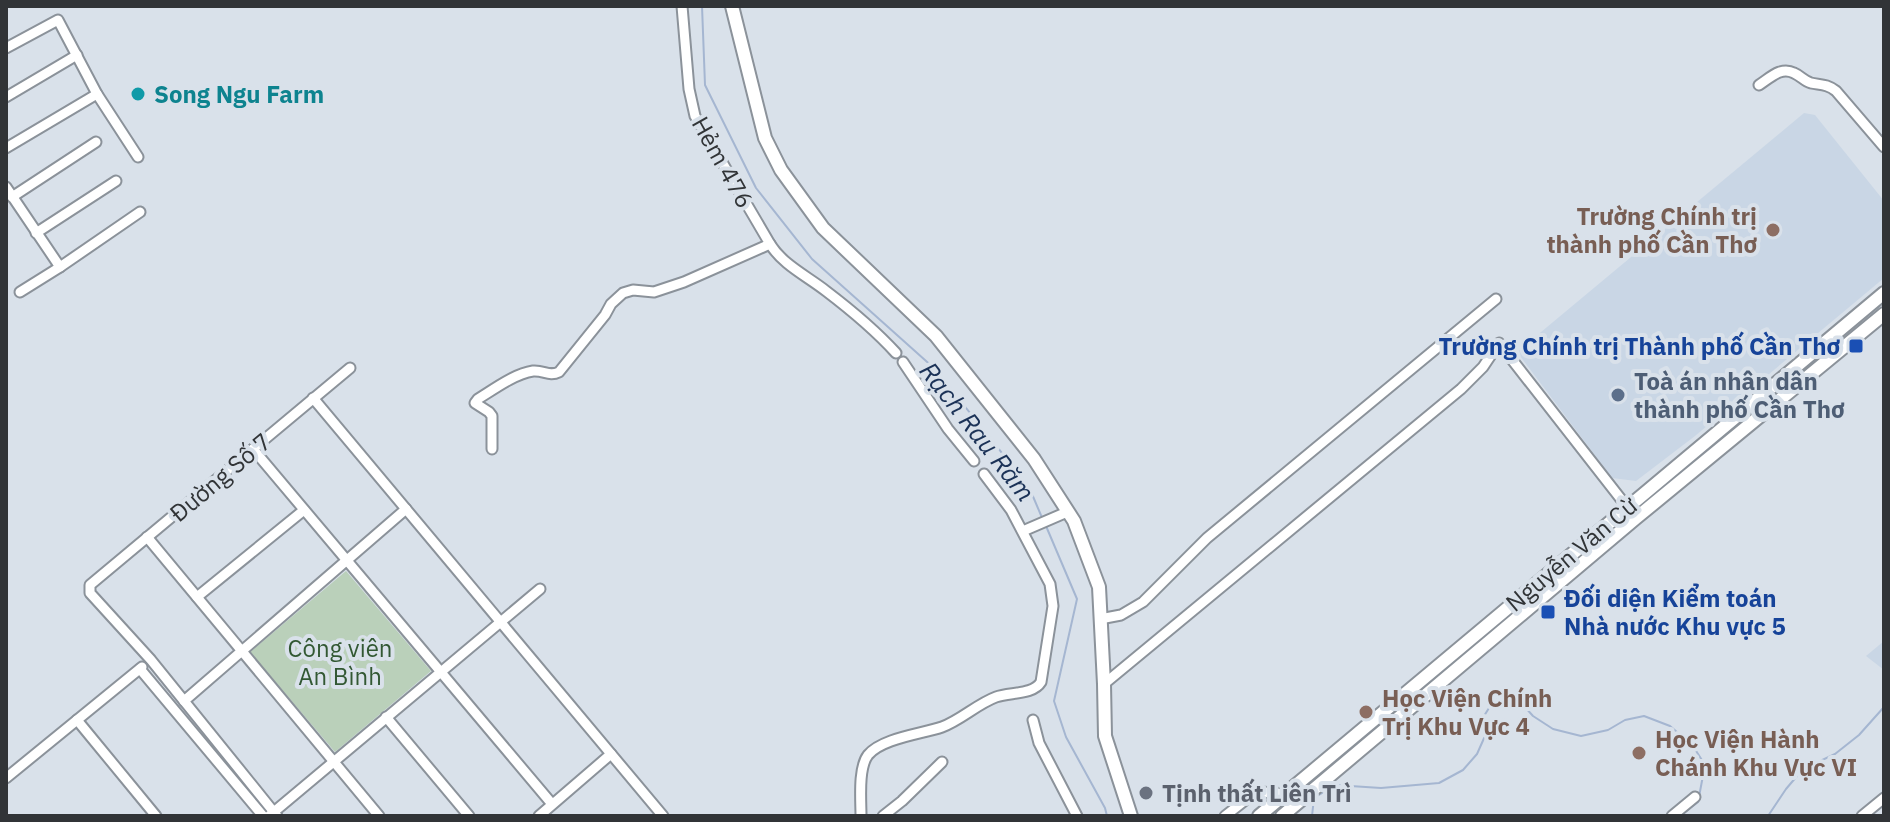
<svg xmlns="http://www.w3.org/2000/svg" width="1890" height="822" viewBox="0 0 1890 822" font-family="'IBM Plex Sans',sans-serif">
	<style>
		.built { fill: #c9d6e5 }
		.green { fill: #bad0ba }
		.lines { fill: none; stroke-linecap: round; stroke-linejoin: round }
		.stream { stroke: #a5b6d1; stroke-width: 2 }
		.street-casing { stroke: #8b929a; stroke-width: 13 }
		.secondary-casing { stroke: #8b929a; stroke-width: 16 }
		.street { stroke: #fff; stroke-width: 9 }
		.secondary { stroke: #fff; stroke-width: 12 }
		.culture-dot { fill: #0f9aa8; stroke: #d9e1ea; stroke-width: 3 }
		.education-dot { fill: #8d6e63; stroke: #d9e1ea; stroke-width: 3 }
		.transit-dot { fill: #1a4fb4; stroke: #d9e1ea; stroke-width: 3 }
		.service-dot { fill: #5c6f8a; stroke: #d9e1ea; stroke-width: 3 }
		.worship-dot { fill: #6b7280; stroke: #d9e1ea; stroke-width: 3 }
		.labels { text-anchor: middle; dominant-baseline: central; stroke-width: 8; stroke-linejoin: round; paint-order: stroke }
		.culture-label { font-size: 24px; font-weight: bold; fill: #0d838f; stroke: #d9e1ea; text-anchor: start }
		.street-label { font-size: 24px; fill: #313437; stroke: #d9e1ea }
		.education-label { font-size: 24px; font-weight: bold; fill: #785e54; stroke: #d9e1ea; text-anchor: start }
		.transit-label { font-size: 24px; font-weight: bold; fill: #164399; stroke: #d9e1ea; text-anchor: end }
		.service-label { font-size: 24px; font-weight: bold; fill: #4e5e75; stroke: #d9e1ea; text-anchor: start }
		.park-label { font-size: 24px; fill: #325833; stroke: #d9e1ea }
		.worship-label { font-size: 24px; font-weight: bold; fill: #5b616d; stroke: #d9e1ea; text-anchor: start }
		.water-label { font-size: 26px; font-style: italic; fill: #1b3257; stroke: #d9e1ea }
	</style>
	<rect width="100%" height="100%" fill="#d9e1ea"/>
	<g class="built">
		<polygon points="1804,113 1815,115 1884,201 1884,278 1695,436 1636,481 1612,478 1517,352"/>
		<polygon points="1884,641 1884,670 1866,656"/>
	</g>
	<polygon class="green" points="346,571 431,671 335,752 250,652"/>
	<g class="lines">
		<g class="stream">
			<polyline points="702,6 705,85 756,188 812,259 935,369 1029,487 1043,520"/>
			<polyline points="1046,526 1077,599 1054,701 1066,737 1105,808 1107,816"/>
			<polyline points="1312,816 1314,798 1335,785 1381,788 1439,783 1463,770 1477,754 1485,736 1484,716 1494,700 1516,697 1533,716 1553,729 1581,736 1608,730 1625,720 1644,716 1670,726 1693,746 1705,765 1698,802 1680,816"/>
			<polyline points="1768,816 1786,789 1803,769 1835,754 1859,735 1884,707"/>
		</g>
		<defs>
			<g id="street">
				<path d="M682,6L689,89L695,116L770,244C783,265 807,276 826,291C851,310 875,330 896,353"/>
				<polyline points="6,48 58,20 97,94 138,157"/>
				<path d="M1759,85C1770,78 1781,66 1794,73C1801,76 1804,81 1811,83C1821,85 1827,84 1836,91L1884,147"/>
				<polyline points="6,97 77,55"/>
				<polyline points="6,148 97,94"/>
				<polyline points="6,187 60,267 140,212"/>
				<polyline points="12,197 96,142"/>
				<polyline points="36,233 116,181"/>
				<polyline points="20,292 60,267"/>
				<polyline points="903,362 948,429 974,461"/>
				<polyline points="313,398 663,816"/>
				<polyline points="253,449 552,804"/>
				<path d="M492,449V416L489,412L475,403L478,399C494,389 514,374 533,371C544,370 549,377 559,372L605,315L611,304L623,293L633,290L654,292L684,282L770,244"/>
				<polyline points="1023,531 1067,512"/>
				<polyline points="147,537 379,816"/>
				<polyline points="197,597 304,510"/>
				<polyline points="1100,619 1121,615 1143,602 1207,538 1496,299"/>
				<polyline points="140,669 263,816"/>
				<polyline points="1104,684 1461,389 1483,367 1499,343 1631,512"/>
				<polyline points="184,701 406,509"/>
				<polyline points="386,717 469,816"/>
				<polyline points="77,720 156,816"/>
				<polyline points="1033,720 1039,743 1077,816"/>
				<polyline points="6,778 142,667"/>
				<polyline points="269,816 540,589"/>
				<polyline points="277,816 151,660 90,593 90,585 350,368"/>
				<polyline points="539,816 611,754"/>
				<path d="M861,816C861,800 858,768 868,755C882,738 922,734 942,727C961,720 977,704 996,697C1010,692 1033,695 1041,682L1053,606L1050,584L1011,510L984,474"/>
				<polyline points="883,816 902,801 942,762"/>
				<polyline points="1225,816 1248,798 1260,792 1287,794"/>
				<polyline points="1672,816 1695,797"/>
				<polyline points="1862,816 1884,798"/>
			</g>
			<g id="secondary">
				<polyline points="732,6 765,138 781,170 823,228 936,336 1034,459 1074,521 1099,587 1104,684 1105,736 1131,816"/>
				<polyline points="1259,816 1884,293"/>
				<polyline points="1282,816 1636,518 1884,314"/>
			</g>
		</defs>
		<use href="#street" class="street-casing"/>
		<use href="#secondary" class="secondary-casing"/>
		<use href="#street" class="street"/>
		<use href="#secondary" class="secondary"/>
	</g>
	<circle class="culture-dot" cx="138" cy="94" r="8"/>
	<g class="education-dot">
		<circle cx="1773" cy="230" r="8"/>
		<circle cx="1366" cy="712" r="8"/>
		<circle cx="1639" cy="753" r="8"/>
	</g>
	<g class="transit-dot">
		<rect x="1848" y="338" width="16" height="16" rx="4"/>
		<rect x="1540" y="604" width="16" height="16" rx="4"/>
	</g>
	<circle class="service-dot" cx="1618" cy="395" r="8"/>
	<circle class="worship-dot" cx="1146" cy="793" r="8"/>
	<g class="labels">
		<g class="culture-label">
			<text x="154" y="94">Song Ngu Farm</text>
		</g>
		<g class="street-label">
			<text transform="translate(723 162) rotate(61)">Hẻm 476</text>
			<text transform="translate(220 477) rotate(-40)">Đường Số 7</text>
			<text transform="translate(1571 554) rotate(-40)">Nguyễn Văn Cừ</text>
		</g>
		<g class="education-label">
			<text x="1757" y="216" text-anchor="end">Trường Chính trị<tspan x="1757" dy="28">thành phố Cần Thơ</tspan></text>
			<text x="1382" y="698">Học Viện Chính<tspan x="1382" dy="28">Trị Khu Vực 4</tspan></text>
			<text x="1655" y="739">Học Viện Hành<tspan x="1655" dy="28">Chánh Khu Vực VI</tspan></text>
		</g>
		<g class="transit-label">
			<text x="1840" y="346">Trường Chính trị Thành phố Cần Thơ</text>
			<text x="1564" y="598" text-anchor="start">Đối diện Kiểm toán<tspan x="1564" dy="28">Nhà nước Khu vực 5</tspan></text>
		</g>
		<g class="service-label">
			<text x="1634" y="381">Toà án nhân dân<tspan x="1634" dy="28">thành phố Cần Thơ</tspan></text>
		</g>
		<g class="park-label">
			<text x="340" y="648">Công viên<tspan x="340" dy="28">An Bình</tspan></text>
		</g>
		<g class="worship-label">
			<text x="1162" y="793">Tịnh thất Liên Trì</text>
		</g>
		<g class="water-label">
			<text transform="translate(978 431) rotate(52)">Rạch Rau Răm</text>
		</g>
	</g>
	<rect width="1890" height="822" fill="none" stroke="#313437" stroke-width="16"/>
</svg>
